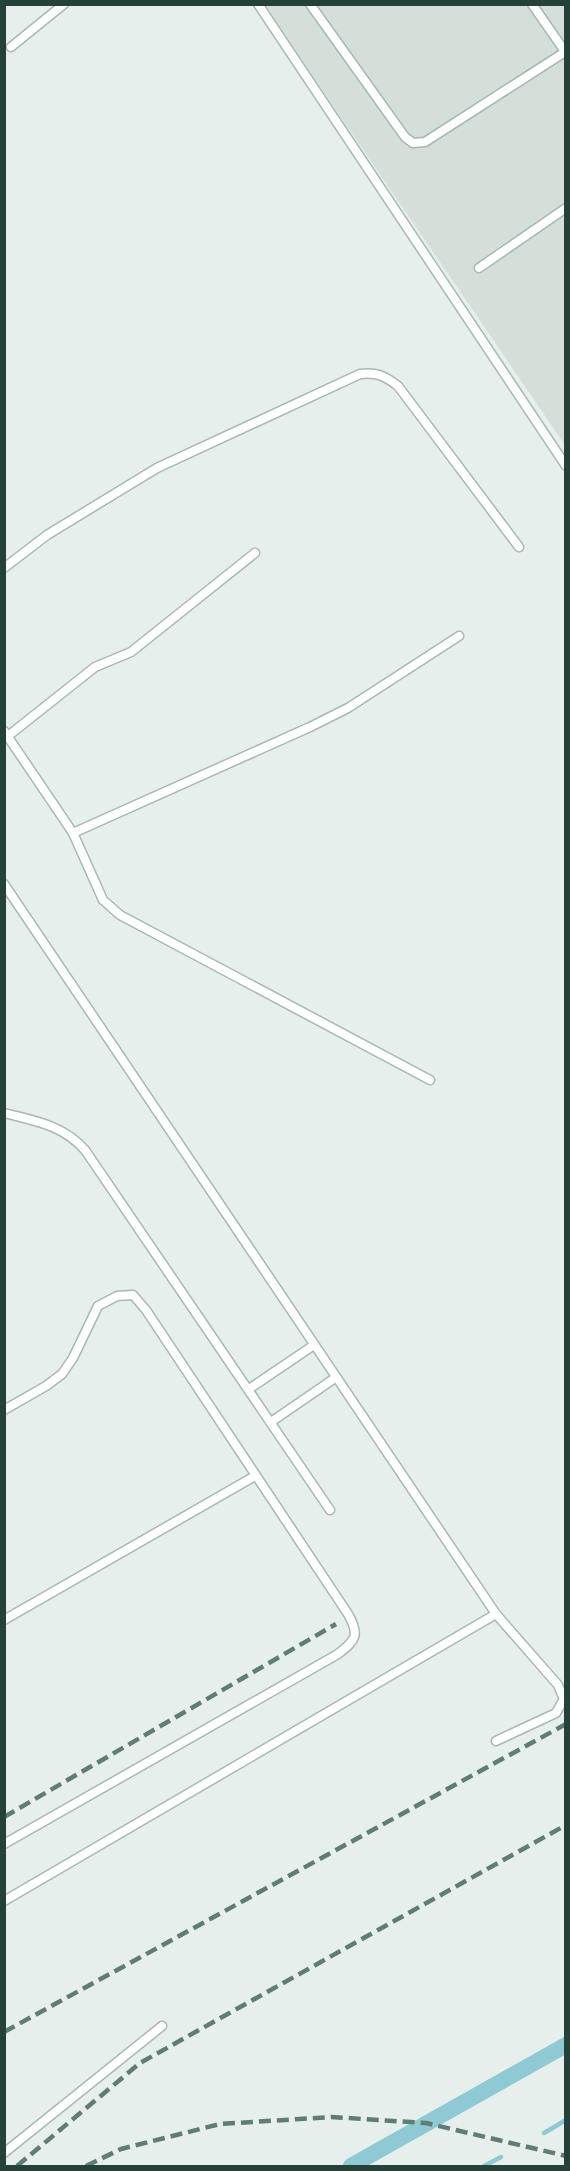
<svg xmlns="http://www.w3.org/2000/svg" width="570" height="2171" viewBox="0 0 570 2171" font-family="Quicksand,sans-serif">
	<style>
		.built { fill: #d4dfda }
		.lines { fill: none; stroke-linecap: round; stroke-linejoin: round }
		.stream { stroke: #8ec9d4; stroke-width: 4.5 }
		.canal { stroke: #8ec9d4; stroke-width: 16 }
		.lane-casing { stroke: #a8b8b2; stroke-width: 11 }
		.lane { stroke: #fff; stroke-width: 8 }
		.rail { stroke: #5f7d75; stroke-width: 4.5; stroke-dasharray: 12 6; stroke-linecap: butt }
	</style>
	<rect width="100%" height="100%" fill="#e6efeb"/>
	<polygon class="built" points="264,5 565,5 565,445"/>
	<g class="lines">
		<g class="stream">
			<polyline points="544,2133 566,2120"/>
			<polyline points="484,2166 501,2157"/>
		</g>
		<polyline class="canal" points="351,2166 566,2045"/>
		<defs>
			<g id="lane">
				<polyline points="258,4 566,466"/>
				<polyline points="310,4 405,137 413,143 425,142 565,52"/>
				<polyline points="532,4 566,53"/>
				<polyline points="11,47 64,4"/>
				<polyline points="479,268 566,208"/>
				<path d="M4,568L47,535L157,468L360,374C377,372 385,376 398,386L519,547"/>
				<polyline points="4,731 73,833 103,900 120,915 430,1080"/>
				<polyline points="8,736 95,667 131,652 255,553"/>
				<polyline points="73,833 310,727 348,708 459,636"/>
				<polyline points="4,884 496,1614 558,1685 564,1699 556,1713 496,1741"/>
				<path d="M4,1113C35,1121 63,1125 85,1150L330,1510"/>
				<polyline points="249,1389 314,1345"/>
				<path d="M4,1410L46,1386L62,1374L73,1358L98,1306L117,1296L133,1295L146,1310L348,1614C360,1635 356,1640 338,1654L4,1844"/>
				<polyline points="271,1422 335,1378"/>
				<polyline points="4,1620 255,1476"/>
				<polyline points="4,1901 496,1614"/>
				<polyline points="4,2153 162,2026"/>
			</g>
		</defs>
		<use href="#lane" class="lane-casing"/>
		<use href="#lane" class="lane"/>
		<g class="rail">
			<polyline points="4,1817 336,1624"/>
			<polyline points="4,2032 566,1724"/>
			<polyline points="17,2166 140,2063 566,1825"/>
			<polyline points="86,2166 121,2149 220,2124 331,2117 426,2123 566,2156"/>
		</g>
	</g>
	<rect width="570" height="2171" fill="none" stroke="#24423a" stroke-width="12"/>
</svg>
